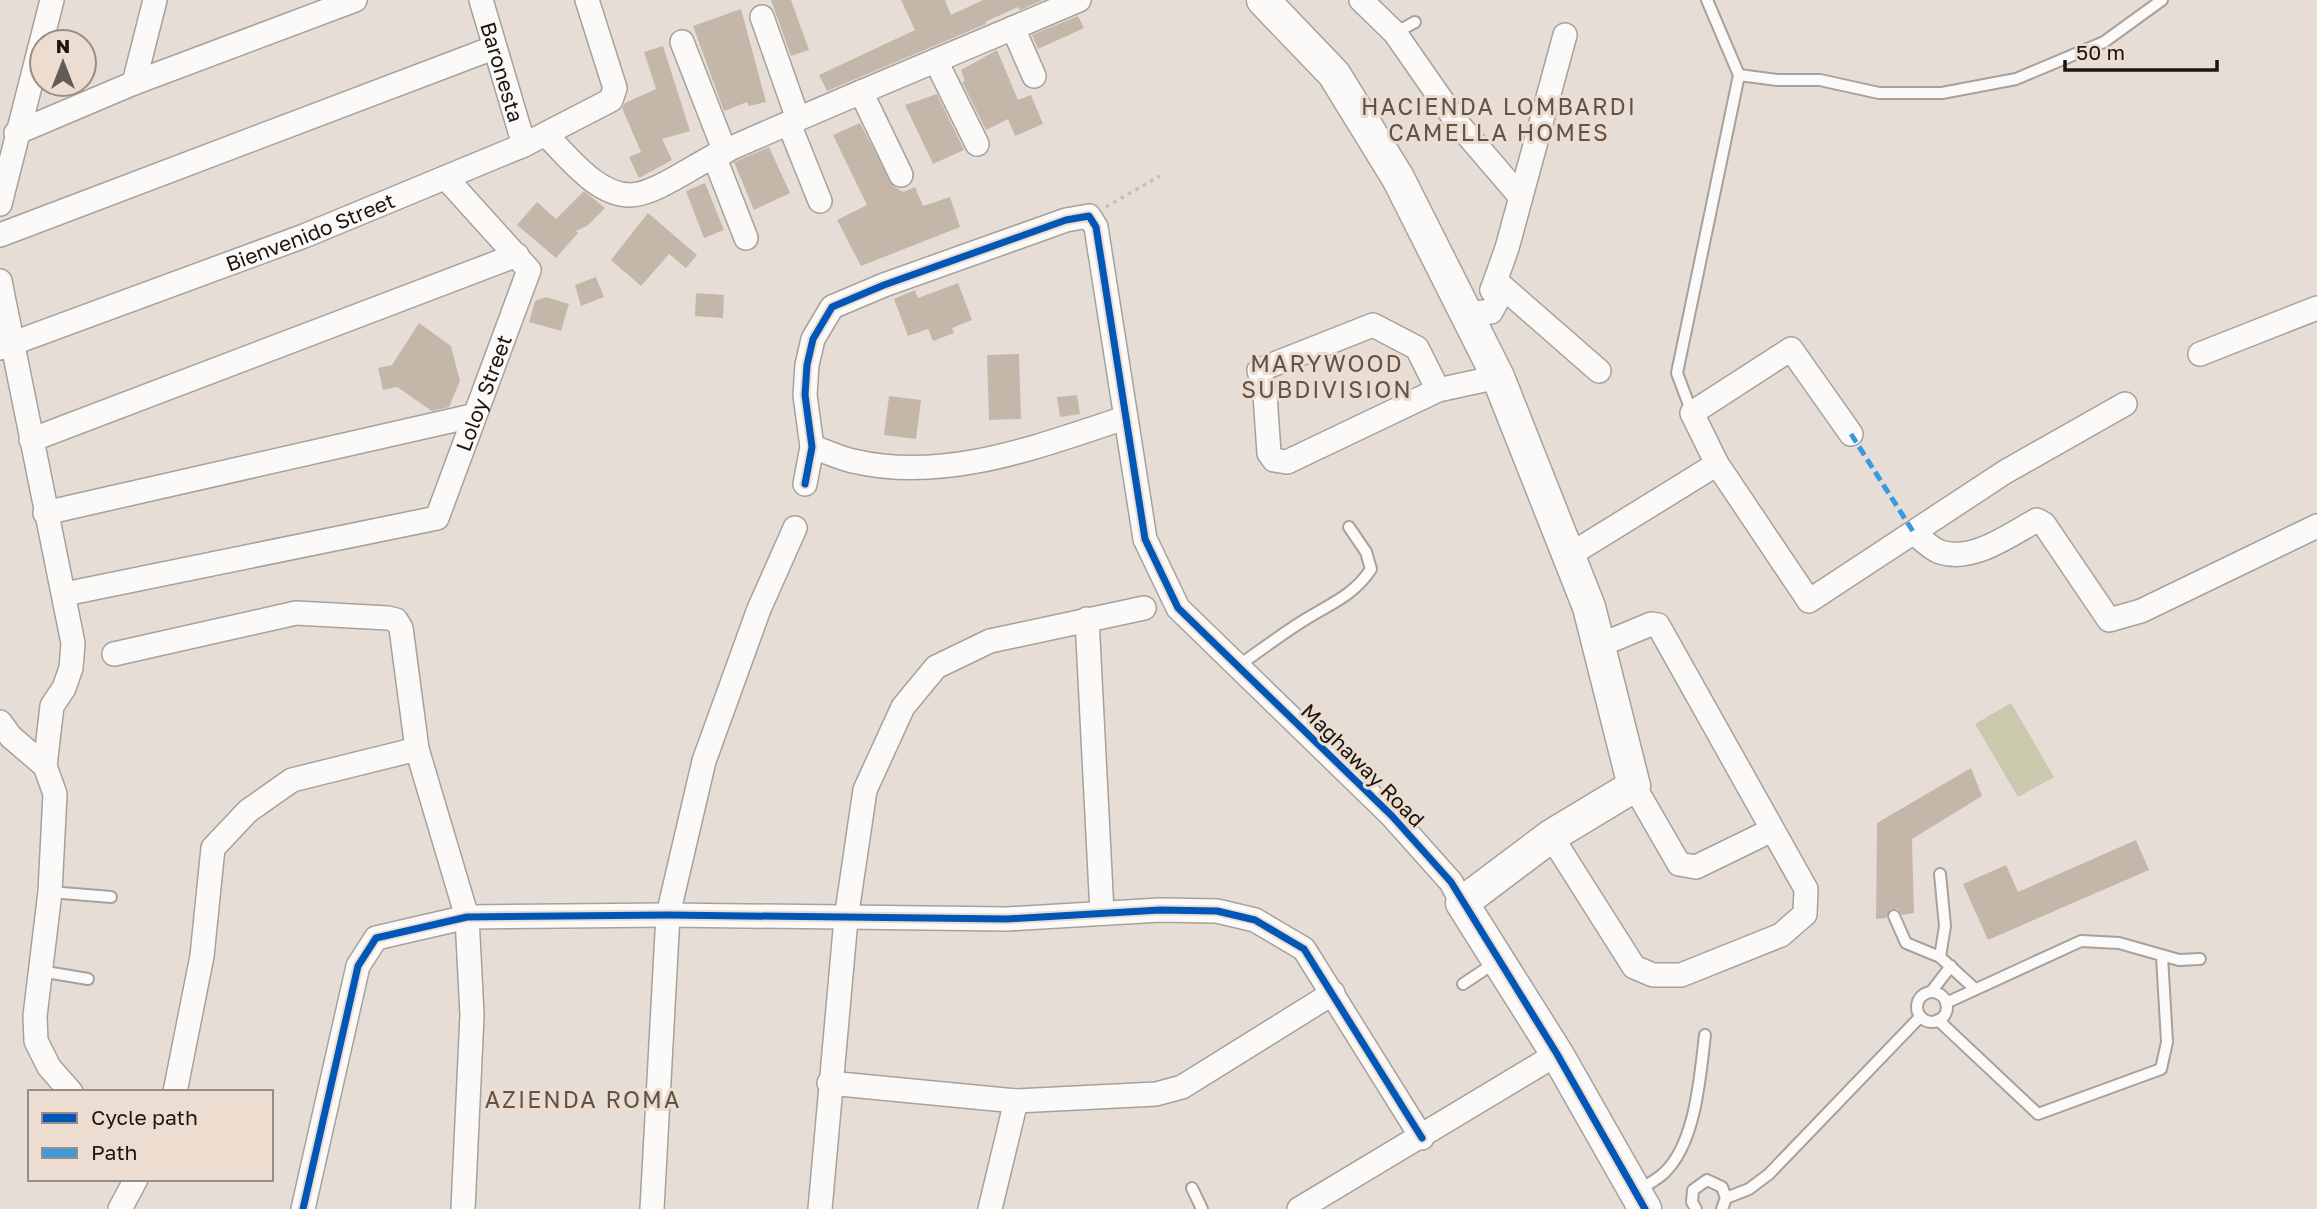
<svg xmlns="http://www.w3.org/2000/svg" width="2317" height="1209" viewBox="0 0 2317 1209" font-family="'Golos Text',sans-serif">
	<style>
		.green { fill: #cac9ae }
		.building { fill: #c4b7aa }
		.lines { fill: none; stroke-linecap: round; stroke-linejoin: round }
		.lane-casing { stroke: #a7a19b; stroke-width: 14 }
		.street-casing { stroke: #a7a19b; stroke-width: 26 }
		.secondary-casing { stroke: #a7a19b; stroke-width: 35 }
		.path { stroke: #c1bfbd; stroke-width: 3.5; stroke-dasharray: 3.5 5; stroke-linecap: butt }
		.lane { stroke: #fbfaf9; stroke-width: 10 }
		.street { stroke: #fbfaf9; stroke-width: 23 }
		.secondary { stroke: #fbfaf9; stroke-width: 32 }
		.quiet { stroke: #3b9ade; stroke-width: 5; stroke-dasharray: 10 5; stroke-linecap: butt }
		.cycleway-casing { stroke: #ecddd0; stroke-width: 11 }
		.cycleway { stroke: #0057b8; stroke-width: 7 }
		.labels { text-anchor: middle; dominant-baseline: central; stroke-width: 6; stroke-linejoin: round; paint-order: stroke }
		.street-label { font-size: 21px; fill: #1a1511; stroke: #ecddd0 }
		.neighbourhood-label { font-size: 23px; letter-spacing: 2px; fill: #605449; stroke: #ecddd0 }
	</style>
	<rect width="100%" height="100%" fill="#e6ded6"/>
	<polygon class="green" points="2011,703 2054,777 2018,797 1975,724"/>
	<g class="building">
		<polygon points="771,0 791,0 809,50 791,56"/>
		<polygon points="901,0 945,0 951,15 983,0 1043,0 1020,10 1018,7 985,22 986,24 827,91 819,75 915,30"/>
		<polygon points="741,9 766,102 749,106 747,102 724,111 693,26"/>
		<polygon points="1078,16 1084,28 1038,49 1032,35"/>
		<polygon points="663,46 690,131 662,139 672,160 639,178 629,157 641,152 622,108 625,103 656,89 644,52"/>
		<polygon points="997,50 1018,100 1031,95 1043,124 1015,136 1008,119 986,130 962,82 965,81 961,70"/>
		<polygon points="937,94 964,150 933,164 905,105"/>
		<polygon points="860,123 893,186 903,192 915,187 923,206 950,197 960,227 861,266 837,220 867,205 833,135"/>
		<polygon points="769,147 790,193 754,210 734,162"/>
		<polygon points="705,183 724,230 704,238 686,191"/>
		<polygon points="584,191 605,208 587,226 576,231 578,233 556,258 517,225 537,202 556,219"/>
		<polygon points="648,213 697,255 686,268 669,254 641,286 611,260"/>
		<polygon points="596,277 604,297 581,306 575,285"/>
		<polygon points="958,283 972,320 952,328 954,333 933,341 928,329 908,336 894,299 915,290 918,298"/>
		<polygon points="696,293 724,295 723,318 695,316"/>
		<polygon points="546,297 569,304 561,331 529,322 535,301"/>
		<polygon points="419,323 451,346 460,381 449,407 432,411 397,387 383,390 378,368 392,365"/>
		<polygon points="1019,354 1021,419 989,420 987,355"/>
		<polygon points="1077,395 1080,414 1060,417 1057,397"/>
		<polygon points="889,396 921,400 916,439 884,435"/>
		<polygon points="1971,768 1982,796 1912,839 1914,913 1902,915 1898,909 1891,909 1886,918 1876,919 1877,823"/>
		<polygon points="2136,840 2149,870 1988,940 1963,884 2006,865 2018,892"/>
	</g>
	<g class="lines">
		<defs>
			<g id="lane">
				<polyline points="1395,33 1415,22"/>
				<polyline points="1739,75 1777,80 1820,80 1879,93 1942,93 2016,79 2104,42 2162,0"/>
				<polyline points="1692,413 1677,373 1739,75 1707,0"/>
				<path d="M1238,666C1261,650 1283,633 1306,619C1332,603 1354,595 1371,569L1366,552L1349,527"/>
				<polyline points="1940,874 1945,926 1940,957"/>
				<polyline points="50,892 111,897"/>
				<polyline points="1894,916 1906,943 1940,957 1975,989"/>
				<polyline points="40,971 88,979"/>
				<polyline points="1463,984 1496,962"/>
				<polyline points="1931,992 1951,966"/>
				<circle cx="1932" cy="1007" r="15"/>
				<polyline points="1946,1003 2081,941 2119,943 2179,960 2200,959"/>
				<polyline points="1938,1020 2038,1114 2161,1069 2167,1042 2162,956"/>
				<polyline points="1192,1188 1202,1209"/>
				<path d="M1637,1191C1646,1185 1657,1180 1664,1173C1696,1143 1700,1076 1705,1035"/>
				<polyline points="1726,1198 1749,1189 1769,1174 1920,1017"/>
				<polyline points="1696,1209 1692,1202 1693,1190 1707,1180 1722,1187 1726,1198 1722,1209"/>
			</g>
			<g id="street">
				<path id="s1" d="M481,0L524,145"/>
				<polyline points="1361,0 1395,33 1459,125 1519,195"/>
				<polyline points="762,17 798,119"/>
				<polyline points="1013,28 1034,76"/>
				<polyline points="682,42 725,152"/>
				<polyline points="936,61 977,144"/>
				<polyline points="134,83 155,0"/>
				<polyline points="861,92 901,175"/>
				<polyline points="789,124 820,201"/>
				<polyline points="16,133 134,83 355,0"/>
				<path d="M546,135C568,156 596,195 630,195C654,195 693,166 716,155C836,101 958,52 1079,0"/>
				<polyline points="714,156 746,238"/>
				<polyline points="0,204 52,0"/>
				<polyline points="0,235 493,48"/>
				<polyline points="0,281 73,643 71,668 64,688 52,706 45,766 55,794 50,892 35,1016 36,1041 49,1067 71,1092"/>
				<polyline points="1497,282 1599,371"/>
				<polyline points="1492,290 1507,248 1565,35"/>
				<polyline points="1475,329 1482,312 1491,312 1499,297 1492,290"/>
				<path id="s2" d="M0,348L304,236L524,145L611,100L615,88L587,0"/>
				<polyline points="2200,354 2317,308"/>
				<polyline points="1438,390 1417,348 1373,325 1259,370 1265,395 1269,453 1274,460 1287,462 1438,390 1498,377"/>
				<polyline points="1851,434 1791,349 1692,413 1717,464 1809,601 2005,472 2125,404"/>
				<polyline points="31,440 517,255"/>
				<path d="M812,447C826,451 839,458 853,461C946,483 1038,446 1125,418"/>
				<polyline points="805,484 812,447 805,395 807,365 813,339 832,307 884,285 1066,220 1089,216 1096,227 1145,539 1178,608 1392,816 1451,882 1462,903"/>
				<polyline points="45,513 472,416"/>
				<path d="M1914,533C1922,539 1931,549 1940,552C1973,563 2011,534 2037,520L2044,524L2109,620L2141,611L2317,526"/>
				<polyline points="1568,556 1717,464"/>
				<path id="s3" d="M65,594L437,518L529,270L446,178"/>
				<polyline points="1087,619 1102,913"/>
				<polyline points="114,654 296,613 388,618 396,620 401,628 417,749 467,917 472,1015 463,1209"/>
				<polyline points="0,722 11,737 45,766"/>
				<polyline points="1634,786 1679,864 1696,867 1772,830"/>
				<polyline points="1551,836 1634,967 1653,975 1681,975 1781,935 1805,914 1806,889 1658,625 1651,624 1598,646"/>
				<polyline points="829,1083 1016,1101 1156,1094 1182,1087 1333,993"/>
				<polyline points="175,1092 202,956 213,848 248,811 292,780 417,749"/>
				<polyline points="120,1209 136,1179"/>
				<polyline points="303,1209 358,966 376,938 467,917 668,915 1007,919 1160,910 1217,911 1255,920 1304,949 1422,1138"/>
				<polyline points="652,1209 668,915 704,761 759,609 795,528"/>
				<polyline points="820,1209 846,919 865,790 903,707 936,667 990,641 1144,608"/>
				<polyline points="990,1209 1016,1101"/>
				<polyline points="1299,1209 1557,1054"/>
			</g>
			<polyline id="secondary" points="1263,0 1334,74 1398,178 1498,377 1589,607 1634,786 1551,836 1462,903 1557,1054 1645,1209"/>
		</defs>
		<use href="#lane" class="lane-casing"/>
		<use href="#street" class="street-casing"/>
		<use href="#secondary" class="secondary-casing"/>
		<polyline class="path" points="1106,207 1160,176"/>
		<use href="#lane" class="lane"/>
		<use href="#street" class="street"/>
		<use href="#secondary" class="secondary"/>
		<polyline class="quiet" points="1851,434 1914,533"/>
		<defs>
			<g id="cycleway">
				<polyline points="805,484 812,447 805,395 807,365 813,339 832,307 884,285 1066,220 1089,216 1096,227 1145,539 1178,608 1392,816 1451,882 1557,1054 1645,1209"/>
				<polyline points="303,1209 358,966 376,938 467,917 668,915 1007,919 1160,910 1217,911 1255,920 1304,949 1422,1138"/>
			</g>
		</defs>
		<use href="#cycleway" class="cycleway-casing"/>
		<use href="#cycleway" class="cycleway"/>
	</g>
	<g class="labels">
		<g class="street-label">
			<text stroke="none"><textPath href="#s1" startOffset="75">Baronesta</textPath></text>
			<text stroke="none"><textPath href="#s2" startOffset="331">Bienvenido Street</textPath></text>
			<text stroke="none"><textPath href="#s3" startOffset="513">Loloy Street</textPath></text>
			<text transform="translate(1363 765) rotate(45)">Maghaway Road</text>
		</g>
		<g class="neighbourhood-label">
			<text x="1499" y="106">HACIENDA LOMBARDI<tspan x="1499" dy="26">CAMELLA HOMES</tspan></text>
			<text x="1327" y="363">MARYWOOD<tspan x="1327" dy="26">SUBDIVISION</tspan></text>
			<text x="583" y="1099">AZIENDA ROMA</text>
		</g>
	</g>
	<rect x="28" y="1090" width="245" height="91" fill="#ecddd0" stroke="#988d84" stroke-width="2"/>
	<rect x="42" y="1113" width="35" height="10" fill="#0057b8" stroke="#988d84" stroke-width="2"/>
	<text x="91" y="1125" font-size="21" fill="#1a1511">Cycle path</text>
	<rect x="42" y="1148" width="35" height="10" fill="#3b9ade" stroke="#988d84" stroke-width="2"/>
	<text x="91" y="1160" font-size="21" fill="#1a1511">Path</text>
	<g transform="translate(63 63)"><circle r="33" fill="#ecddd0" stroke="#988d84" stroke-width="2"/>
	<path d="M0-5L12 26L0 18L-12 26Z" fill="#615b56"/>
	<text y="-10" font-size="19" font-weight="bold" text-anchor="middle" fill="#1a1511">N</text>
	</g>
	<path d="M2065 60v10h152v-10" fill="none" stroke="#1a1511" stroke-width="3.5"/>
	<text x="2076" y="60" font-size="21" fill="#1a1511" stroke="#ecddd0" stroke-width="5" paint-order="stroke">50 m</text>
</svg>
